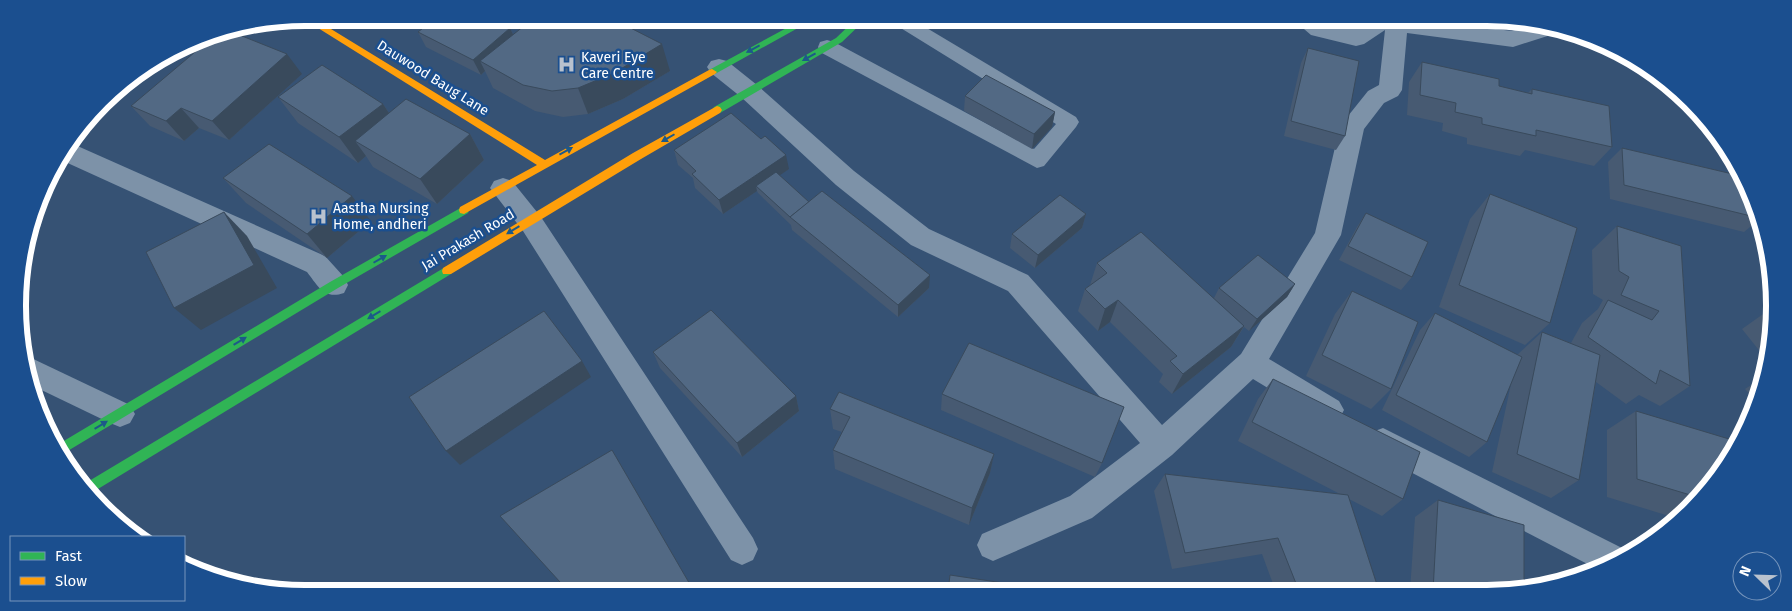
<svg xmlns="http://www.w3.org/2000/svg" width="1792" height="611" viewBox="0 0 1792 611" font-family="'Fira Sans',sans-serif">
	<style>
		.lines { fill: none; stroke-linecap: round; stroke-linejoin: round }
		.lane { fill: #7d92a8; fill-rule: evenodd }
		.street { fill: #7d92a8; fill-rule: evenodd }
		.fast { fill: #30b455; fill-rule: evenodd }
		.slow { fill: #ff9f0a; fill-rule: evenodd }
		.wall { fill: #475a72 }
		.shaded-wall { fill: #394a5c }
		.building { fill: #526984; stroke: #394a5c }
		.oneway { fill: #1d5989 }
		.labels { text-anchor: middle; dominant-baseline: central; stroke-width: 5; stroke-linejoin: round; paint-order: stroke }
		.poi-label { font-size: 14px; fill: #fff; stroke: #1b4f8f; text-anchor: start }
		.street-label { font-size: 14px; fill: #fff; stroke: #1b4f8f }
		.rim { fill: none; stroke: #fff; stroke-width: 6 }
	</style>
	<rect width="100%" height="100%" fill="#365274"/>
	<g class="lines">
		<polygon class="lane" points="888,18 910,18 1076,117 1079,122 1076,127 1044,166 1037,168 820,52 818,47 820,42 827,40 834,42 1034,149 1056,124 891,22"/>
		<g class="street">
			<polygon points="1294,18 1319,18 1326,23 1353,29 1371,18 1406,18 1512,31 1534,24 1562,28 1560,32 1513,47 1407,33 1402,90 1398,96 1384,103 1364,129 1341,235 1269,359 1339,401 1344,410 1339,419 1329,423 1319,419 1253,379 1172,455 1092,518 993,561 982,556 977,545 982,534 1070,496 1140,443 1008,291 911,245 836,185 741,97 711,73 707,67 711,61 719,59 727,61 757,85 854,171 929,229 1028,275 1162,425 1241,354 1315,233 1340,126 1368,91 1379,85 1385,30 1364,44 1356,46 1311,35 1297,23"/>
			<path d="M73,144L325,256L344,277L348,285L344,293C324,300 318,286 307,272L61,160Z"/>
			<polygon points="503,178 512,181 541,217 753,538 758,549 753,560 742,565 731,560 523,231 490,188 494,181"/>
			<polygon points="27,356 130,405 135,414 130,423 120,427 110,423 29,384 27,380"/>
			<polygon points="1383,428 1628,551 1629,553 1614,564 1597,569 1372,452 1368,442 1372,432"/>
		</g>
		<g class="fast">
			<polygon points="805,18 816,18 715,74 709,74 709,70"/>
			<polygon points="857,18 867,18 842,42 720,113 714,113 712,110 714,107 836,38"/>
			<polygon points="464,206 468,207 469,210 468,213 338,288 61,455 57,445 330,282"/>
			<polygon points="447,266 451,268 452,271 451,274 93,492 84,484"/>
		</g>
		<g class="slow">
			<polygon points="302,18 313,18 545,160 709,70 712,69 717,72 715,74 464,214 460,213 459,210 460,207 537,165"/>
			<polygon points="717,106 720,107 722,110 720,113 641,159 451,274 443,274 442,271 443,268 633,153"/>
		</g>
	</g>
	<g class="wall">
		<polygon points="510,28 513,34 670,71 623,99 588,114 563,117 535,111 493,88 485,71 481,75 426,47 418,32"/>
		<polygon points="1308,48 1345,136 1336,150 1284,136 1301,63"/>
		<polygon points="1422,62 1499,86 1528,93 1532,89 1612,147 1594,166 1525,150 1520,156 1467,144 1467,138 1442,131 1443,123 1407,115 1409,82"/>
		<polygon points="302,74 229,140 199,128 184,141 150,126 131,106"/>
		<polygon points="965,96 1055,112 1052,127 1032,149 964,111"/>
		<polygon points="278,97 383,104 389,113 470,134 484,160 437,204 373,167 366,156 358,163 298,123"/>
		<polygon points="1622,148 1741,176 1756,222 1744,232 1610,199 1608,162"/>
		<polygon points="674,150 789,169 779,175 809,202 929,288 898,317 792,230 791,225 758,193 757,191 723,214 695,188 693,178 678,165"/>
		<polygon points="223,178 371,221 327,258 246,203"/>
		<polygon points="1490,194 1550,323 1525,345 1439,307 1470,219"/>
		<polygon points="1366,213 1412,277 1401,290 1339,260 1357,227"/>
		<polygon points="1086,214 1082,228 1035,268 1010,248 1012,234"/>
		<polygon points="1617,226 1681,246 1690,386 1660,406 1639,395 1626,404 1596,382 1579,480 1551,498 1492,472 1511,384 1487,442 1469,457 1382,410 1420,330 1435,313 1517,355 1542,332 1571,343 1582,323 1598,309 1603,300 1593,294 1592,250"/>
		<polygon points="1097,263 1214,298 1219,288 1295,284 1287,297 1249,331 1244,327 1231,347 1172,394 1159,382 1163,374 1110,322 1098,331 1078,311 1085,289 1090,285"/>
		<polygon points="1352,291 1391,389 1371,409 1306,376 1335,314"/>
		<polygon points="1769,311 1766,359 1742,329 1766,312"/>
		<polygon points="653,352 796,396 799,411 742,457 660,368"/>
		<polygon points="1765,376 1765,380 1756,402 1745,389"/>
		<polygon points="1273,379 1403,499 1382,516 1349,499 1379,591 1276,592 1262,554 1172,569 1154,491 1165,474 1340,494 1238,441 1258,399"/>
		<polygon points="942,394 1102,463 1095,477 941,410"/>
		<polygon points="830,409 994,454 990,473 969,525 835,469 833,450 842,432 833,429"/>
		<polygon points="1636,411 1736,450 1679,519 1607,497 1607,430"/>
		<polygon points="1438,500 1524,591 1410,591 1415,517"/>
	</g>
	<g class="shaded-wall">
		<polygon points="510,28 517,43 480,61 485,71 481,75 473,60"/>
		<polygon points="662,44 670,71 623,99 588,114 578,88"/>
		<polygon points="287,54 302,74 229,140 212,121"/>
		<polygon points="125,83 131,90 95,116 115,89"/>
		<polygon points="383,104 400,130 355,141 366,156 358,163 339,137"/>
		<polygon points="181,108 199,128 184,141 166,121"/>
		<polygon points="1055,112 1052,127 1032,149 1034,134"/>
		<polygon points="470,134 484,160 437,204 420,179"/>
		<polygon points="786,155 789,169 760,189 756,186 757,191 723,214 719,200"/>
		<polygon points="352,196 371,221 327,258 307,234"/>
		<polygon points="224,212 247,236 277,288 201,330 174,308"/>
		<polygon points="1086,214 1082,228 1035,268 1038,255"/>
		<polygon points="930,275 929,288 898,317 898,305"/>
		<polygon points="1295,284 1287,297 1249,331 1257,319"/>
		<polygon points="1118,300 1110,322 1098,331 1105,309"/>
		<polygon points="1244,326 1231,347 1172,394 1183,374"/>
		<polygon points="582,361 591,377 460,465 446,451"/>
		<polygon points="796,396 799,411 742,457 737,443"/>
		<polygon points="994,454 990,473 969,525 972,508"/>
	</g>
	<g class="building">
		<polygon points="436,18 488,18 510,28 473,60 418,32"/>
		<polygon points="534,18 611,18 662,44 614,73 578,88 552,91 523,85 480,61"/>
		<polygon points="232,32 287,54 212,121 181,108 166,121 131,106 214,36"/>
		<polygon points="1308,48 1359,61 1345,136 1291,121"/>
		<polygon points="1422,62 1499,79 1499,86 1532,94 1532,89 1609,106 1612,147 1536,130 1536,136 1482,124 1482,118 1455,112 1456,103 1420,95"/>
		<polygon points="322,65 383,104 339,137 278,97"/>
		<polygon points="986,75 1055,112 1034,134 965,96"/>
		<polygon points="406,99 470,134 420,179 355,141"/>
		<polygon points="731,113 761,139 765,136 786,155 719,200 692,174 696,171 674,150"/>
		<polygon points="269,144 352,196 307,234 223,178"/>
		<polygon points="1622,148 1741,176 1755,217 1624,185"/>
		<polygon points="776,172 809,202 790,217 756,186"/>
		<polygon points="822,191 930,275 898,305 790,217"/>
		<polygon points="1490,194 1577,228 1550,323 1459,285"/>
		<polygon points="1060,195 1086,214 1038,255 1012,234"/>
		<polygon points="224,212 254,265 174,308 146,252"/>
		<polygon points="1366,213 1428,242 1412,277 1348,246"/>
		<polygon points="1617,226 1681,246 1690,386 1660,370 1656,384 1588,337 1608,300 1652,320 1659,311 1621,295 1629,277 1619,271"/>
		<polygon points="1141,232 1244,326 1183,374 1170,361 1177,356 1118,300 1105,309 1085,289 1107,273 1097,263"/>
		<polygon points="1258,255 1295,284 1257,319 1219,288"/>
		<polygon points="1352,291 1418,322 1391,389 1322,355"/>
		<polygon points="711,310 796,396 737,443 653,352"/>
		<polygon points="544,311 582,361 446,451 409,397"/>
		<polygon points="1435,313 1522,357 1487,442 1396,395"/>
		<polygon points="1542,332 1600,355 1579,480 1517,454"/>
		<polygon points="969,343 1124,407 1102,463 942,394"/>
		<polygon points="1273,379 1420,452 1403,499 1252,422"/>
		<polygon points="839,392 994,454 972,508 833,450 850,417 830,409"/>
		<polygon points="1636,411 1739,442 1736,450 1697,497 1637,479"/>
		<polygon points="612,450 695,593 570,593 500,516"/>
		<polygon points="1165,474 1348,495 1379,591 1299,591 1278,538 1185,553"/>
		<polygon points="1438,500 1524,525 1524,591 1433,591"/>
		<polygon points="950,575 1064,592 948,592"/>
	</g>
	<defs><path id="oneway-solid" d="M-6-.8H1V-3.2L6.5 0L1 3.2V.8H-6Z" transform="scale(1.25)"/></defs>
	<g class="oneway">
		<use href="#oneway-solid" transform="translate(753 49) rotate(152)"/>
		<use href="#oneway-solid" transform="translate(809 57) rotate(151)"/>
		<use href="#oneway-solid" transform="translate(668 138) rotate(150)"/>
		<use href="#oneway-solid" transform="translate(566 151) rotate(-29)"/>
		<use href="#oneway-solid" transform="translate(513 230) rotate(149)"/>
		<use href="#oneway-solid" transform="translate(380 259) rotate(-30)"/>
		<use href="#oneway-solid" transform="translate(374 315) rotate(149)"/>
		<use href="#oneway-solid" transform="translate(240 341) rotate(-31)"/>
		<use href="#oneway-solid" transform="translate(101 425) rotate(-31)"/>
	</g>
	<defs>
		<symbol id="hospital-bare" viewBox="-9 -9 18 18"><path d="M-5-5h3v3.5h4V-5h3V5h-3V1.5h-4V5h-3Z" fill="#b9c2ce" stroke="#1b4f8f" stroke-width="2.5" paint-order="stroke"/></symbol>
	</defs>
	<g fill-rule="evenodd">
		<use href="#hospital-bare" x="554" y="52" width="25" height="25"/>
		<use href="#hospital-bare" x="306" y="204" width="25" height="25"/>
	</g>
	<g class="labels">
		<g class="poi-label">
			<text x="581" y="57">Kaveri Eye<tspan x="581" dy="16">Care Centre</tspan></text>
			<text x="333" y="208">Aastha Nursing<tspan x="333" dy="16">Home, andheri</tspan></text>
		</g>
		<g class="street-label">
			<text transform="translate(433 78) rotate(32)">Dauwood Baug Lane</text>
			<text transform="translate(468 240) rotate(-31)">Jai Prakash Road</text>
		</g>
	</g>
	<path d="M0 0H1792V611H0ZM305 26H1487A279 279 0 0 1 1766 305V306A279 279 0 0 1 1487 585H305A279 279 0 0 1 26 306V305A279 279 0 0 1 305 26Z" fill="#1b4f8f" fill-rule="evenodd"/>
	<path class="rim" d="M305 26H1487A279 279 0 0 1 1766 305V306A279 279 0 0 1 1487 585H305A279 279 0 0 1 26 306V305A279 279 0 0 1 305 26Z"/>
	<rect x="10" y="536" width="175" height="65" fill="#1b4f8f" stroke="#7695bc"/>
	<rect x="20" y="552" width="25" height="8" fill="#30b455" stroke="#7695bc"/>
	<text x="55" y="561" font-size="15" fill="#ffffff">Fast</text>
	<rect x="20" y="577" width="25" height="8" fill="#ff9f0a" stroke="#7695bc"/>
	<text x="55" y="586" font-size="15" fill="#ffffff">Slow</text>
	<g transform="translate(1757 576) rotate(293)"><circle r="24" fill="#1b4f8f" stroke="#7695bc"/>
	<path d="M0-4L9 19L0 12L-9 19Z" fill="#b9c2ce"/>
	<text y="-8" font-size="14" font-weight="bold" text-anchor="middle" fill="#ffffff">N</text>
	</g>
</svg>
